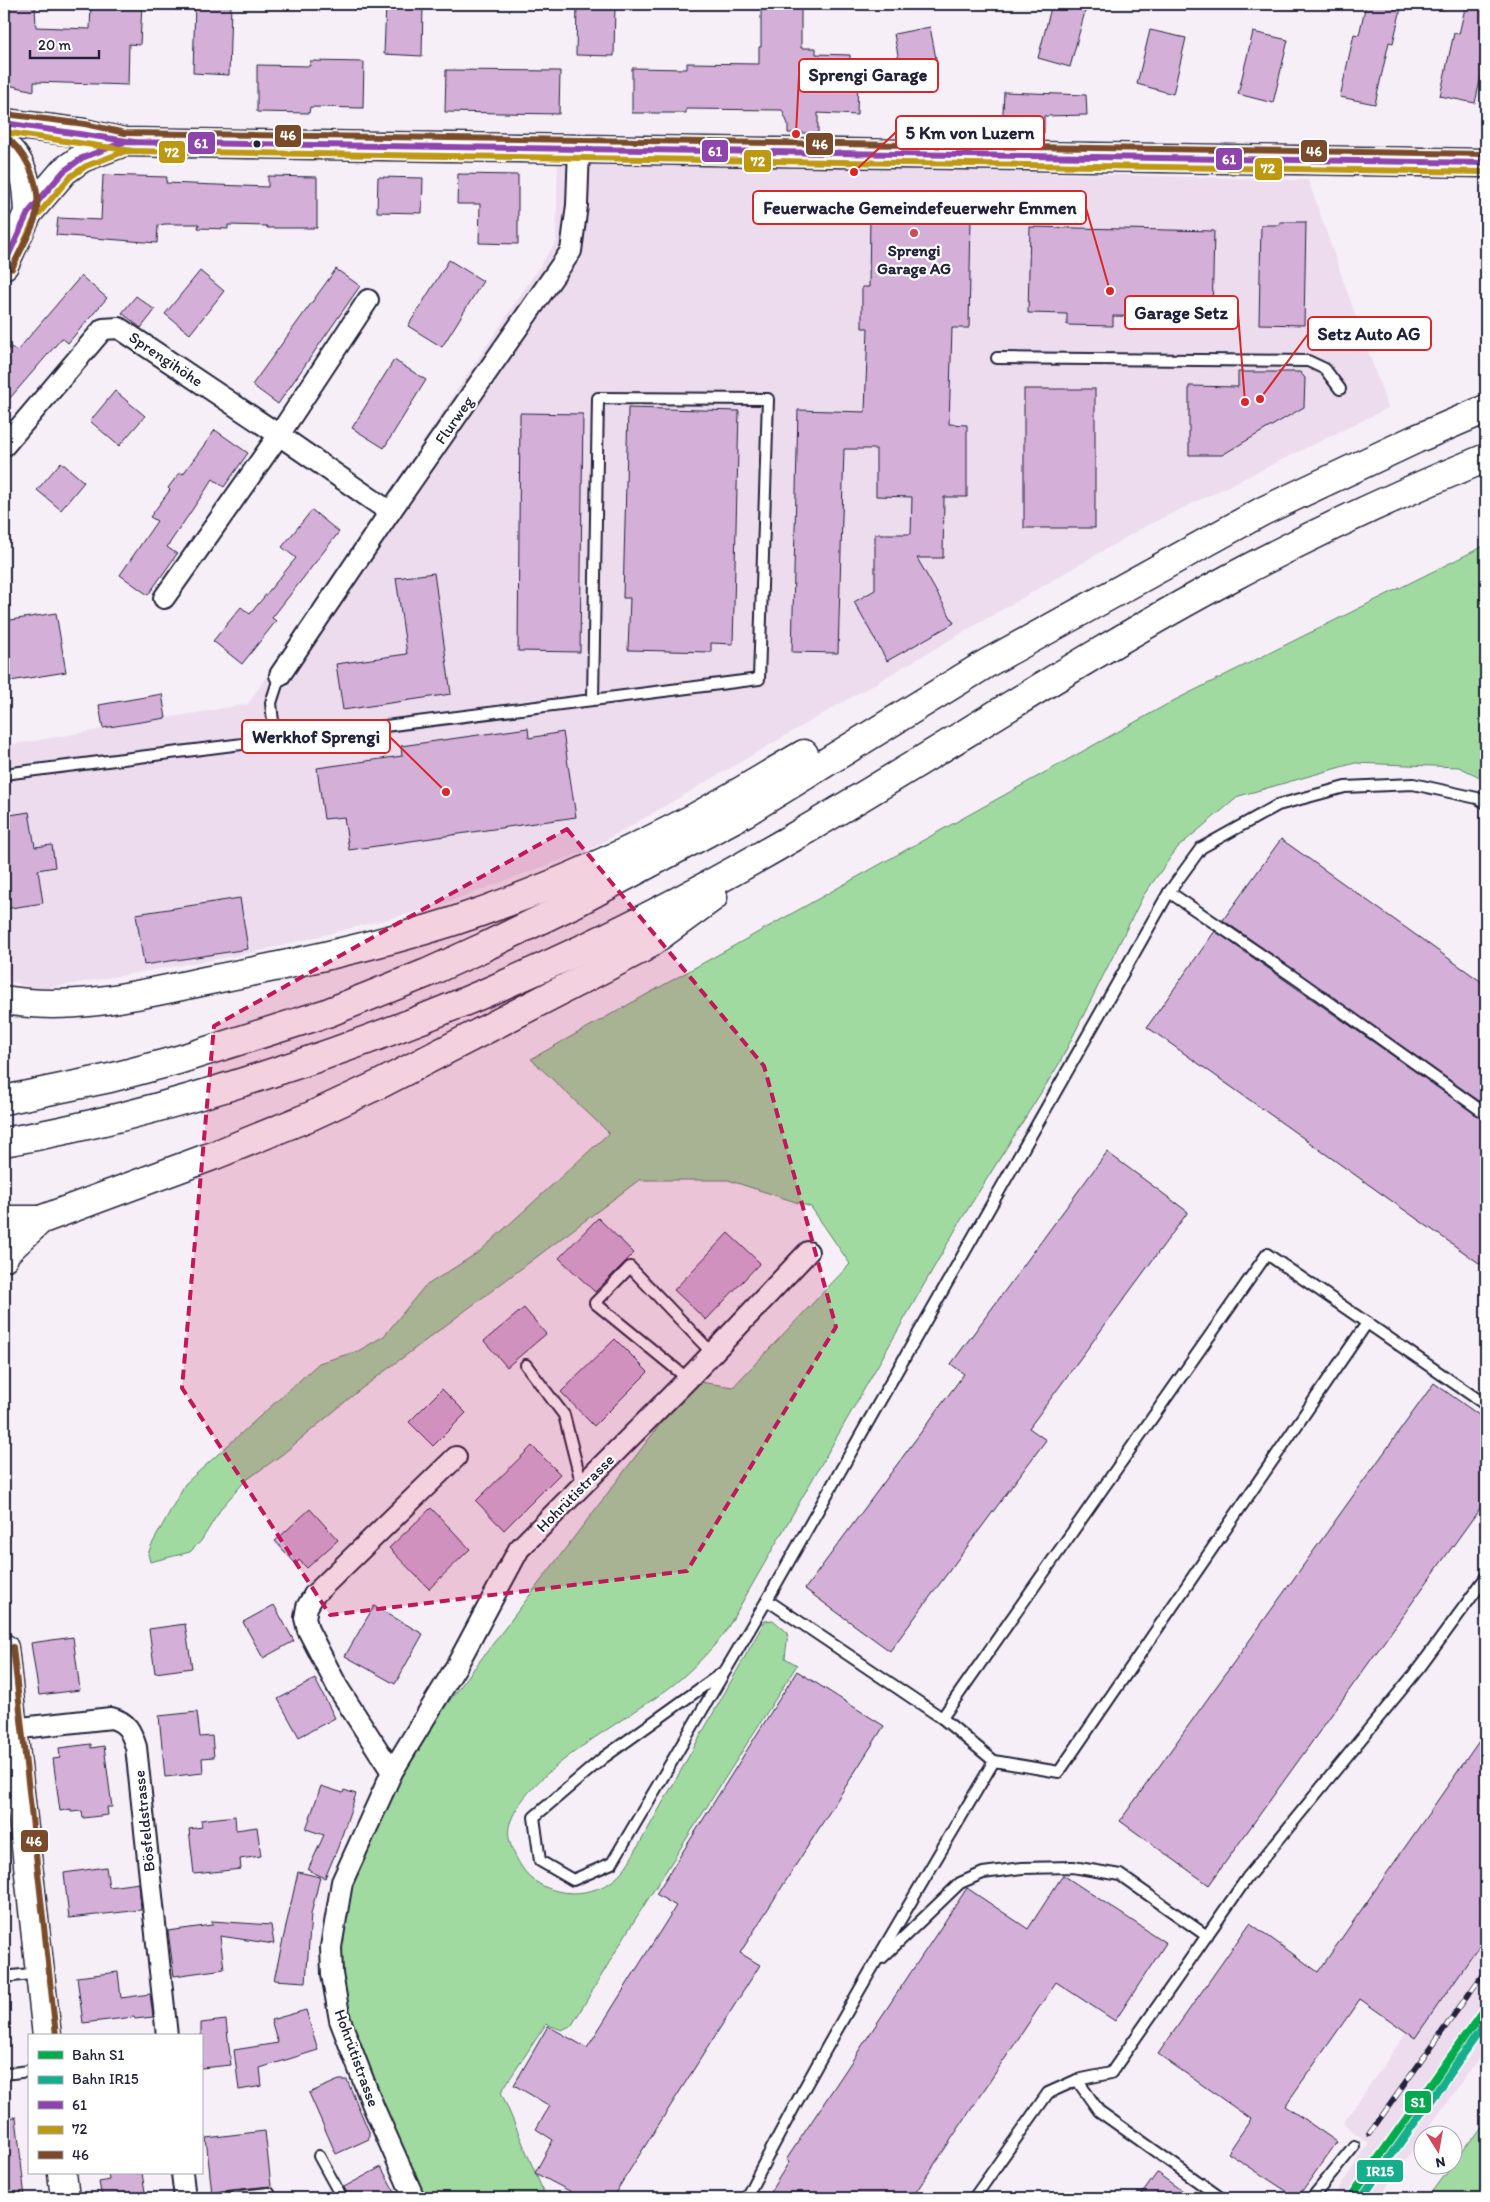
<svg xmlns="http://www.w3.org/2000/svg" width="1490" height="2202" viewBox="0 0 1490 2202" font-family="Itim,sans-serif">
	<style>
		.built { fill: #ecdcee }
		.green { fill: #a0daa0; stroke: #617e6e }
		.building { fill: #d4afd8; stroke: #22223b }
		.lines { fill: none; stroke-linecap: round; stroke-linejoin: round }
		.lane-casing { stroke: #22223b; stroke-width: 14 }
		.street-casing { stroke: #22223b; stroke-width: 24 }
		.secondary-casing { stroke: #22223b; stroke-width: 31 }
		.primary-casing { stroke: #22223b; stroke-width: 31 }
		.highway-casing { stroke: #22223b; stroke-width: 31 }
		.lane { stroke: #fff; stroke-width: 10 }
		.street { stroke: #fff; stroke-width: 20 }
		.secondary { stroke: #fff; stroke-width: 28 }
		.primary { stroke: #fff; stroke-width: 28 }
		.highway { stroke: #fff; stroke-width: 28 }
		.rail-casing { stroke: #22223b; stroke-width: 5.5 }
		.rail { stroke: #fff; stroke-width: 4; stroke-dasharray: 11; stroke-linecap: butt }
		.bus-1-casing { stroke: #fff; stroke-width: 10 }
		.bus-2-casing { stroke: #fff; stroke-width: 10 }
		.bus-3-casing { stroke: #fff; stroke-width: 10 }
		.bus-1 { stroke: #8e44ad; stroke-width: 6 }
		.bus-2 { stroke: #bd9912; stroke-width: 6 }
		.bus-3 { stroke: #7a4b2a; stroke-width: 6 }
		.rail-1-casing { stroke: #fff; stroke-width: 11 }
		.rail-2-casing { stroke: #fff; stroke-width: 11 }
		.rail-1 { stroke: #00ab4d; stroke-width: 8 }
		.rail-2 { stroke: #15ae8d; stroke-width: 8 }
		.marked { fill: #c2185b; fill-opacity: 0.2; stroke: #c2185b; stroke-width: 4; stroke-dasharray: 10 6; stroke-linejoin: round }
		.bus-dot { fill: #22223b; stroke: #fff; stroke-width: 2 }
		.poi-dot { fill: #d1495b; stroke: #fff; stroke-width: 2 }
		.labels { text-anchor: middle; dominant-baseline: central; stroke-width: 4.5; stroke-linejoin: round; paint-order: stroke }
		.poi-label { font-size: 16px; font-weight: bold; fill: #22223b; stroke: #fff }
		.street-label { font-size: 16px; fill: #22223b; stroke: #fff }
		.leader { fill: none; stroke: #d62828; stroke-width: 2 }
		.callout-dot { fill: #d62828; stroke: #fff; stroke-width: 2 }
		.callout { fill: #fff; stroke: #d62828; stroke-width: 2 }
		.callout-label { font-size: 18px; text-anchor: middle; font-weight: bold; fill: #22223b }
		.line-badge { stroke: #fff; stroke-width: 2 }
		.badge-label { font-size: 14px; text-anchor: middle; font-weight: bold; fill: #fff }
	</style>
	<rect width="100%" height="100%" fill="#f6eff7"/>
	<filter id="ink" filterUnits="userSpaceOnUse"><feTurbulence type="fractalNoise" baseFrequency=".02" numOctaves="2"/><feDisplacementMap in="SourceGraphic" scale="10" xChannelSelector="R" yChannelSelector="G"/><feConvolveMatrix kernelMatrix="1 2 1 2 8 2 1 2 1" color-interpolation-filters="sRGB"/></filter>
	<g filter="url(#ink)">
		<g class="built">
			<polygon points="558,160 1308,180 1388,408 1142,528 591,849 432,908 251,953 37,990 4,979 4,746 248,704 556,242"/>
			<polygon points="1486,1936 1486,2048 1378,2198 1332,2198 1369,2144 1343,2123 1407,2032 1415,2037"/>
		</g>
		<g class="green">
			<path d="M1486,545V780L1459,767L1355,763L1239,796L1178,847L1143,896L1059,1064L961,1220L724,1634C709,1652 692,1670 673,1685C627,1721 529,1768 510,1823C505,1838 514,1854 521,1866C540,1897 587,1901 615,1879C624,1872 629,1861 635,1852L765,1621L773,1620L788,1633L785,1658L797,1665L629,1929L572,2025L562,2030L546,2024L501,2092L546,2198H426L377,2091L345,2002L341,1937L351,1890L409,1754L693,1381L733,1387L850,1264L811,1207L728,1180H639L357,1392L284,1453L245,1481L222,1507L201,1541L190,1552L150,1562L148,1554L151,1546L185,1484L319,1363L358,1351L384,1336L424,1287L479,1252L609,1133L531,1059L1173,701Z"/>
			<polygon points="1486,2120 1486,2198 1428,2198"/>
		</g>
		<g class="building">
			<polygon points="4,4 35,4 36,27 90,29 91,4 142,4 140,45 129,44 128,85 34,82 34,91 4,84"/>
			<polygon points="195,4 231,4 229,75 193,73"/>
			<polygon points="386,4 423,4 422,56 384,54"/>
			<polygon points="577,4 615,4 614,56 576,55"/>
			<polygon points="761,4 801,4 801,48 816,48 816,54 850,55 850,72 858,72 857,115 818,113 818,133 788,133 788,124 782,110 686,109 686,113 632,113 632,68 687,69 687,63 759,64 759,47 761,47"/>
			<polygon points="1052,4 1087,4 1070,67 1038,58"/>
			<polygon points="1366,4 1402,4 1393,43 1389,42 1375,104 1340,97 1354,34 1359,35"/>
			<polygon points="1466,4 1486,4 1486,54 1475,103 1440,96 1454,33 1459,34"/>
			<polygon points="930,27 937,64 901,71 894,34"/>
			<polygon points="1150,30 1186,38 1173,94 1137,84"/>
			<polygon points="1253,32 1288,40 1273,103 1238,94"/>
			<polygon points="310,61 364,62 363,108 310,107 309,113 257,112 257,65 310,66"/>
			<polygon points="446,70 560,71 559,114 445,112"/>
			<polygon points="1004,92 1086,95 1087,115 1044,116 1044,133 1002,131"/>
			<polygon points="458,174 518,175 518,244 479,243 480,204 457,204"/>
			<polygon points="103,175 167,177 166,183 268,187 268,176 317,177 317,228 267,228 267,226 228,225 228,229 198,228 199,224 165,224 158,225 157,243 56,235 58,218 101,220"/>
			<polygon points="378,177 423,178 422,213 377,212"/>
			<polygon points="870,215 971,216 969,328 952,328 949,424 967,425 967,497 944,497 943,558 917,558 954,623 887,661 854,602 875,590 875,534 911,534 912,497 876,496 876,449 844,449 838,653 792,652 798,410 865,412 868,328 862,328 862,287 869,287"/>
			<polygon points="1280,222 1306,222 1304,325 1259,324 1261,225 1280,225"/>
			<polygon points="1030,227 1214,231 1212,318 1113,316 1113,326 1067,325 1067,314 1028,313"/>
			<polygon points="449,260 483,281 442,347 408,326"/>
			<polygon points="336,269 360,286 278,404 252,385"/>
			<polygon points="200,271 224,291 190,334 165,314"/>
			<polygon points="81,276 107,298 68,343 62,338 4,405 4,356 11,347 17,351"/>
			<polygon points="136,296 155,310 141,328 122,313"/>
			<polygon points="394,360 426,380 384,448 352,428"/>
			<polygon points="1238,372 1300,372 1305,378 1304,407 1222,455 1189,455 1189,386 1238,387"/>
			<rect x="1024" y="389" width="71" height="139"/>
			<polygon points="115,391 145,416 119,446 90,421"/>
			<polygon points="628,408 739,411 733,644 711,643 711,652 628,650 630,598 623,598"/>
			<polygon points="520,413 583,414 580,652 518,651"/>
			<polygon points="215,430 248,453 224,487 213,479 167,547 177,554 148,595 120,575 157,521 150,517 170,490 168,488 180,472 183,474"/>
			<polygon points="61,462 84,482 61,510 37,490"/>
			<polygon points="312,510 339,532 272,618 276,621 242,664 213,641 241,607 250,614 296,558 282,547"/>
			<polygon points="434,573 451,694 343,710 336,664 407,654 396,578"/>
			<polygon points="56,613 66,672 4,682 4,621"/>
			<polygon points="162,694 166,718 103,728 99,705"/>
			<polygon points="528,728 529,738 563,732 576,817 349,850 344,817 324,819 317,768 402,756 401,746"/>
			<polygon points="29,812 35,847 52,845 55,867 38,870 43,903 4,909 4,816"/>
			<polygon points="1281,839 1486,985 1486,1106 1223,920"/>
			<polygon points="240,898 248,949 144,965 136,914"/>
			<polygon points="1215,931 1486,1121 1486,1268 1147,1027"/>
			<polygon points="1107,1152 1188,1212 1029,1428 1046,1440 890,1651 805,1589 964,1374 951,1364"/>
			<polygon points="598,1218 634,1253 595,1292 559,1258"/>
			<polygon points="728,1233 760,1263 706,1320 674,1290"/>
			<polygon points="524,1308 546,1334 507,1367 484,1341"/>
			<polygon points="615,1339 648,1372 594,1426 561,1392"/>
			<polygon points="1434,1383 1486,1420 1486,1500 1209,1885 1120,1821"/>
			<polygon points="442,1389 466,1413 433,1446 409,1422"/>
			<polygon points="532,1446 560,1474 504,1530 476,1501"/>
			<polygon points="431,1508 470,1549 429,1589 389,1548"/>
			<polygon points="310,1509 338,1540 307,1568 299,1560 296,1564 275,1541"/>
			<polygon points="274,1605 294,1641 263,1658 243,1622"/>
			<polygon points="374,1606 423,1634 395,1684 345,1656"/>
			<polygon points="185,1624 192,1668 155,1673 149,1629"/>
			<polygon points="73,1637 80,1690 39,1695 31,1643"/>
			<polygon points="797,1671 884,1726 740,1953 760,1965 612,2198 583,2198 535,2173 553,2140 536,2129 550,2106 514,2085 548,2026 587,2048 676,1906 656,1894"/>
			<polygon points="315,1679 335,1718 299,1737 278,1699"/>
			<polygon points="197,1712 200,1737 212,1736 214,1757 202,1758 203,1773 165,1777 159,1716"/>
			<polygon points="1486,1731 1486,1936 1415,2038 1360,1999 1285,2106 1337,2142 1297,2198 1228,2153 1251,2119 1158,2054 1250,1923 1318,1972"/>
			<polygon points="91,1744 91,1748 104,1746 112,1807 107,1807 108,1815 83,1818 82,1811 71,1812 71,1809 60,1811 53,1759 60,1758 59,1748"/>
			<polygon points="321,1786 343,1793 344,1790 356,1794 338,1847 325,1878 308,1870 324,1835 306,1829"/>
			<polygon points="235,1816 236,1830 257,1827 261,1856 240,1859 241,1869 194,1874 189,1829 202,1827 201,1820"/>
			<polygon points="106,1867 109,1887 139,1883 141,1910 69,1918 64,1873"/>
			<polygon points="298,1872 320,1877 311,1914 306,1982 274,1980"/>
			<polygon points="1063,1875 1166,1943 1115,2021 1056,1982 912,2198 780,2198 770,2192 789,2162 786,2160 967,1888 1028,1929"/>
			<polygon points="212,1921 271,1925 274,1944 220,1936 224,1969 174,1976 168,1931 212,1925"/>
			<polygon points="118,1972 121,1998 150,1994 153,2017 135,2019 134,2017 83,2023 77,1977"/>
			<polygon points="306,2010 318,2050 260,2068 262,2086 239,2090 234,2050 278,2043 271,2020"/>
			<polygon points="226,2020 231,2065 201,2068 201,2023"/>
			<polygon points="339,2080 347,2080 369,2132 369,2139 336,2154 309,2093"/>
			<polygon points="16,2117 25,2198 4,2198 4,2118"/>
			<polygon points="265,2131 271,2186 221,2191 212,2194 206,2138"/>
			<polygon points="381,2167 398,2198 349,2198 344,2187"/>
			<polygon points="108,2173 142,2173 146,2198 102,2198 99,2182 109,2180"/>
			<polygon points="1157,2173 1192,2198 1139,2198"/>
		</g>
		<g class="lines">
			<defs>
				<g id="lane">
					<polyline points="997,358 1308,361 1325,369 1340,389"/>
					<polyline points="275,741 271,703 280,675"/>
					<polyline points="4,774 759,679 768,399 598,398 593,699"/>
					<polyline points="1169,892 1301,982 1486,1114"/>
					<polyline points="526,1365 564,1415 579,1474 588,1481"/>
					<polyline points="688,1379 595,1303 630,1267 713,1354"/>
					<polyline points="767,1600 942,1718"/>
					<polyline points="726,1670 603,1758 534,1817 540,1861 573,1880 612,1863 767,1600 1169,892 1201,848 1278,805 1345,787 1413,784 1477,798 1486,803"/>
					<polyline points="994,1761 1059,1772 1367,1323"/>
					<polyline points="882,1958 960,1883 983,1873 1022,1868 1073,1867 1120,1875 1207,1936"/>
					<polyline points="4,1977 39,1973"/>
					<polyline points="4,2074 29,2071"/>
					<polyline points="1077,2080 1099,2111 1221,2198"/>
					<polyline points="319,2156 342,2198"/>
					<polyline points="222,2198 269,2193"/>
					<path d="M746,2198C822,2049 909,1905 994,1761L942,1718L1267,1254L1486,1405"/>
					<polyline points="974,2198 1048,2093 1077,2080 1111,2073 1247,1878 1420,1667 1486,1577"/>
					<polyline points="1312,2198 1354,2146"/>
				</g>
				<g id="street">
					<polyline points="4,446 103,329 119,328 279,435 390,512"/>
					<polyline points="164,598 279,435 368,300"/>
					<polyline points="280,675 390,512 571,251 577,205 579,148"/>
					<path d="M12,1729L111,1718C127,1722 131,1731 136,1747L167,2036"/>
					<polyline points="392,1772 338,1688 308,1630 305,1618 307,1607 314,1595 456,1457"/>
					<polyline points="182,2173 185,2198"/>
					<polyline points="414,2198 374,2108 340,2020 332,1974 331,1947 342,1882 392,1772 457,1665 519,1549 688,1379 808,1252"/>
				</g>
				<g id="secondary">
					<polyline points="4,1648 47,2036"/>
					<polyline points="62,2173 65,2198"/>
				</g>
				<g id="primary">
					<polyline points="4,123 84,133 124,142 1486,163"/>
					<path d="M4,146C26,164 27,187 28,213"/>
					<polyline points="4,265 28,213 64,171 82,158 124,142"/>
				</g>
				<g id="highway">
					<path d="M4,1000C73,1012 143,994 210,980C291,964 373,947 451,922C533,895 613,860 690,820C729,799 766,776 804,754"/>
					<polyline points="4,1100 110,1078 178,1060 327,1013 427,973 484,947 577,902 744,813 989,662 1263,511 1416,439 1486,409"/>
					<path d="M4,1142C91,1127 175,1104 259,1077C445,1018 624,936 792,838C940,752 1082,657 1232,577C1314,533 1400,493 1486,458"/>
					<polyline points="4,1220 40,1220"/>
					<polyline points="4,1257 6,1252 40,1220 215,1155 311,1116 382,1083 643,948 713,897"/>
				</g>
			</defs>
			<use href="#lane" class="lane-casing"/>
			<use href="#street" class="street-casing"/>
			<use href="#secondary" class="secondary-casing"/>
			<use href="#primary" class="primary-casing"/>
			<use href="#highway" class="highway-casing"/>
			<use href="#lane" class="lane"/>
			<use href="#street" class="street"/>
			<use href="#secondary" class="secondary"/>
			<use href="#primary" class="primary"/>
			<use href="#highway" class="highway"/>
			<defs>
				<polyline id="rail" points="1369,2134 1486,1970"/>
			</defs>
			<use href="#rail" class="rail-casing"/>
			<use href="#rail" class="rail"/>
			<defs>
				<g id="bus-1">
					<polyline points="4,123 134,142"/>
					<polyline points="4,265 28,213 64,171 82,158 124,142 1486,163"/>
				</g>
				<g id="bus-2">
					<polyline points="4,132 133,151"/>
					<polyline points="12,269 35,218 70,177 86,166 126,151 1486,172"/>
				</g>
				<g id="bus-3">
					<polyline points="5,114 85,124 125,133 1486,154"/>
					<path d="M10,140C30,159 43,191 35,219C30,236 19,252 12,268"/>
					<polyline points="13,1647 56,2035"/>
				</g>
			</defs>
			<use href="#bus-1" class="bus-1-casing"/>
			<use href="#bus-2" class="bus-2-casing"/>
			<use href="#bus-3" class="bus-3-casing"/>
			<use href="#bus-1" class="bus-1"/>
			<use href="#bus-2" class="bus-2"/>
			<use href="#bus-3" class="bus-3"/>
			<defs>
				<polyline id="rail-1" points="1350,2198 1486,2007"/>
				<polyline id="rail-2" points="1361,2198 1486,2022"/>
			</defs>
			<use href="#rail-1" class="rail-1-casing"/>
			<use href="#rail-2" class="rail-2-casing"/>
			<use href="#rail-1" class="rail-1"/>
			<use href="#rail-2" class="rail-2"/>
		</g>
	</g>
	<path class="marked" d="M567,829L764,1066L836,1327L687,1571L330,1615L182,1388L214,1026Z"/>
	<circle class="bus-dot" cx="257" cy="144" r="4.5"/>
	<circle class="poi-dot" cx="914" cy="233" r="5"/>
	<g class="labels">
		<g class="poi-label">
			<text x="914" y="250">Sprengi<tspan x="914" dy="18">Garage AG</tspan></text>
		</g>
		<g class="street-label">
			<text transform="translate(166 359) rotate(34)">Sprengihöhe</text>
			<text transform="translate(454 420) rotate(-55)">Flurweg</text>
			<text transform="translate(575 1493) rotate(-45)">Hohrütistrasse</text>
			<text transform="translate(144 1821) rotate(-96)">Bösfeldstrasse</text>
			<text transform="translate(357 2058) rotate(70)">Hohrütistrasse</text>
		</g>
	</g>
	<path class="leader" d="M796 134L799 75M854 172L896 132M1110 291L1086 208M1245 402L1238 313M1260 399L1308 334M446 792L390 737"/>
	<g class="callout-dot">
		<circle cx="796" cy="134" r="5"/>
		<circle cx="854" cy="172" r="5"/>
		<circle cx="1110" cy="291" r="5"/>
		<circle cx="1245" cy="402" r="5"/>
		<circle cx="1260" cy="399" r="5"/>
		<circle cx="446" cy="792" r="5"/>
	</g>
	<g class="callout">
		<rect x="799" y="59" width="139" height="33" rx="5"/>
		<rect x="896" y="116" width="148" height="33" rx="5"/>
		<rect x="753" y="191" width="333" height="33" rx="5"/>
		<rect x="1125" y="296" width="113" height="33" rx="5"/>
		<rect x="1308" y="317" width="123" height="33" rx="5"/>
		<rect x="242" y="720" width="148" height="33" rx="5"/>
	</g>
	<g class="callout-label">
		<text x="868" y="81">Sprengi Garage</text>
		<text x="970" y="139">5 Km von Luzern</text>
		<text x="920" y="214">Feuerwache Gemeindefeuerwehr Emmen</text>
		<text x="1181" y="319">Garage Setz</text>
		<text x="1369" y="340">Setz Auto AG</text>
		<text x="316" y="743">Werkhof Sprengi</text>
	</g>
	<g class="line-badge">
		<rect x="274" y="124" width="28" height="24" rx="5" fill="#7a4b2a"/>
		<rect x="187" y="131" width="29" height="24" rx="5" fill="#8e44ad"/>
		<rect x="805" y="132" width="29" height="24" rx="5" fill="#7a4b2a"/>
		<rect x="701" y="139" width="28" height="24" rx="5" fill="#8e44ad"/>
		<rect x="1300" y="139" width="28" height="24" rx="5" fill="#7a4b2a"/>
		<rect x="158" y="140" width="28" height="24" rx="5" fill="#bd9912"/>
		<rect x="1215" y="147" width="28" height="24" rx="5" fill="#8e44ad"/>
		<rect x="743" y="149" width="29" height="24" rx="5" fill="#bd9912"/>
		<rect x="1254" y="157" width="29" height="24" rx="5" fill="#bd9912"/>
		<rect x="20" y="1829" width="29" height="24" rx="5" fill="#7a4b2a"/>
		<rect x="1404" y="2090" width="28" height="24" rx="5" fill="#00ab4d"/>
		<rect x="1356" y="2159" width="48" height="24" rx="5" fill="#15ae8d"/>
	</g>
	<g class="badge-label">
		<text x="288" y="140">46</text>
		<text x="201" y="148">61</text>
		<text x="820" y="149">46</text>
		<text x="715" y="156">61</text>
		<text x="1314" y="156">46</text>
		<text x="172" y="157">72</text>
		<text x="1229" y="164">61</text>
		<text x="758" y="166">72</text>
		<text x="1268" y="173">72</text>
		<text x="34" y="1846">46</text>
		<text x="1418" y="2107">S1</text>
		<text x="1380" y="2176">IR15</text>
	</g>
	<rect width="1490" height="2202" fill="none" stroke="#fff" stroke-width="20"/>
	<rect x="10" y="10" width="1470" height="2182" fill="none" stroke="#22223b" stroke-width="2" filter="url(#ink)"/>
	<rect x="28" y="2034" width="175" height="140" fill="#ffffff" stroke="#a7a7b1"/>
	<rect x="38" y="2051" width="25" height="8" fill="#00ab4d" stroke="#a7a7b1"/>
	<text x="72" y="2060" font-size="15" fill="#22223b">Bahn S1</text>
	<rect x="38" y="2076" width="25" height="8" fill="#15ae8d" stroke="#a7a7b1"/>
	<text x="72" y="2084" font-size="15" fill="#22223b">Bahn IR15</text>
	<rect x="38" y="2101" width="25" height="8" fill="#8e44ad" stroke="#a7a7b1"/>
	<text x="72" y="2110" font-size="15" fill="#22223b">61</text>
	<rect x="38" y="2126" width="25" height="8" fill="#bd9912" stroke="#a7a7b1"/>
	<text x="72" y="2134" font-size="15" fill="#22223b">72</text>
	<rect x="38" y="2151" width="25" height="8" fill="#7a4b2a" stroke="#a7a7b1"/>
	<text x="72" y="2160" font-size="15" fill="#22223b">46</text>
	<g transform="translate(1438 2150) rotate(169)"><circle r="24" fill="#ffffff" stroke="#a7a7b1"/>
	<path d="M0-4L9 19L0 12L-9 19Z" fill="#d1495b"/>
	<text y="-8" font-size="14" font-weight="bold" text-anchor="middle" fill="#22223b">N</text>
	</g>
	<path d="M30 50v8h69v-8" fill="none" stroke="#22223b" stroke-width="2.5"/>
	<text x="38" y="50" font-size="15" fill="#22223b" stroke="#ffffff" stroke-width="4" paint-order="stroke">20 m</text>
</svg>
